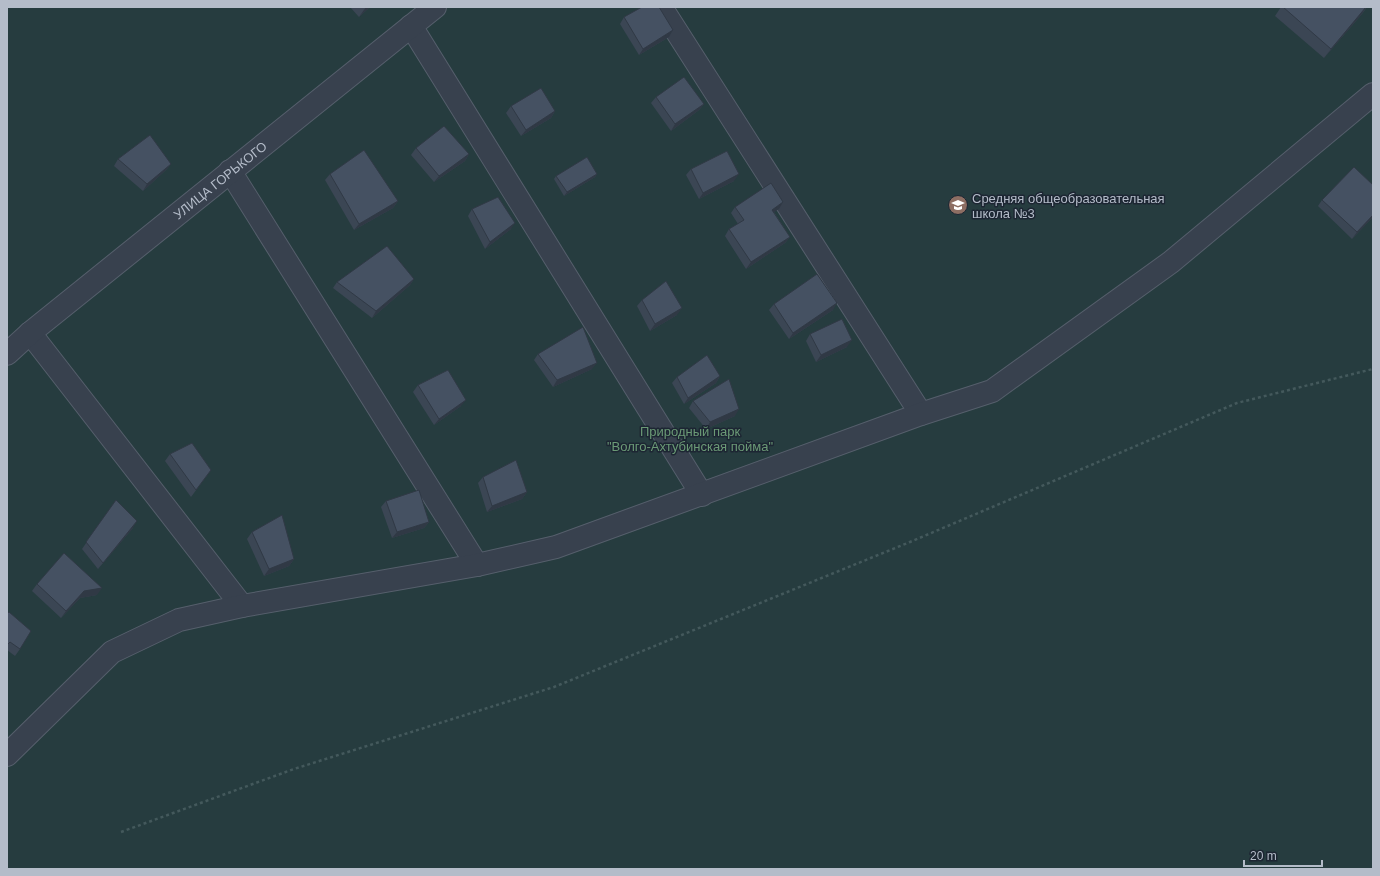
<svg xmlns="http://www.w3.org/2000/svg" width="1380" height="876" font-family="Helvetica,sans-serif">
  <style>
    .green { fill: #263c3f }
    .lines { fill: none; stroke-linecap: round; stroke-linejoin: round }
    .street-casing { stroke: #565f6c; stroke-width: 24 }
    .path { stroke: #44595c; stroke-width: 2.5; stroke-dasharray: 3 3; stroke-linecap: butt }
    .street { stroke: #38414e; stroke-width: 22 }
    .wall { fill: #3b4654 }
    .shaded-wall { fill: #303945 }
    .building { fill: #455162; stroke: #303945 }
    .labels { text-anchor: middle; stroke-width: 3; stroke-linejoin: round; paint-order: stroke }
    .street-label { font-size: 13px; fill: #b4bcc9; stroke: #1d2633 }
    .poi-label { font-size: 13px; fill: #b4bcc9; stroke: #1d2633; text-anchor: start }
    .park-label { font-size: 13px; fill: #6b9a76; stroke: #1d2633 }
  </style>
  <rect width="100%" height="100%" fill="#242f3e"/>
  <rect class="green" x="7" y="7" width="1366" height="862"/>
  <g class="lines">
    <g class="street-casing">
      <g id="street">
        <polyline points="661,7 921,414"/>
        <polyline points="411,26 702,495"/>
        <polyline points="230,171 477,565"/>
        <polyline points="30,333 242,606"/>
        <path id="s1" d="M7 354 30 333 435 7"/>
        <polyline points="7,755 112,652 179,620 242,606 477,565 556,547 921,414 992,391 1171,262 1373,94"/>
      </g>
    </g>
    <polyline class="path" points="121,832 294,769 554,687 910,542 1237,403 1373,369"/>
    <use href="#street" class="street"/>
  </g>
  <g class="wall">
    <polygon points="350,7 370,7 359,17"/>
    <polygon points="1281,7 1367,7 1362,14 1324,58 1275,16"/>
    <polygon points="624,17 673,30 669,37 639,55 620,24"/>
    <polygon points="656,97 704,104 699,110 671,131 651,103"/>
    <polygon points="511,106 555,111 551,118 521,136 506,113"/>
    <polygon points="416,148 469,154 465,161 434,182 411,155"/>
    <polygon points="118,159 171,164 166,170 143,191 114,166"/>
    <polygon points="691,169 734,181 699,199 686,175"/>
    <polygon points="330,174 398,201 393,208 354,230 325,180"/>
    <polygon points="597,174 595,177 564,196 554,179 556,176"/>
    <polygon points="1373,185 1373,217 1352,239 1318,206 1322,200"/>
    <polygon points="735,207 779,209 774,212 790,237 785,243 746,269 725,236 729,229 738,224 731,213"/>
    <polygon points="472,209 511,229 485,249 468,216"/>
    <polygon points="414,279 410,285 372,318 333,288 337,282"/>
    <polygon points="642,300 677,315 650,331 637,306"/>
    <polygon points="774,304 833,310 789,339 769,310"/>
    <polygon points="810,334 847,347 816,362 806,341"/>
    <polygon points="538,354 592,369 553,387 534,360"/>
    <polygon points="720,376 716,383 684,404 672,383 677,377"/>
    <polygon points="418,385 461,406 434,425 413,392"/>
    <polygon points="693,401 735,416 706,429 689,408"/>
    <polygon points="170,454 211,470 191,497 165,461"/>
    <polygon points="483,477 527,492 522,499 487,512 478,483"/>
    <polygon points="116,500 133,528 98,569 82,549"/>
    <polygon points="386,501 429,522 424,528 392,538 381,507"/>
    <polygon points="252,532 294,559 289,566 264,576 247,539"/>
    <polygon points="37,584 97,595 80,598 61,618 32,591"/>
    <polygon points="7,614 20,649 15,656 7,650"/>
  </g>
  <g class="shaded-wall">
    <polygon points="366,7 370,7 359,17"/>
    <polygon points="1366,7 1362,14 1324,58 1331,49"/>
    <polygon points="673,30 669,37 639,55 643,49"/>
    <polygon points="704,104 699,110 671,131 675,124"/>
    <polygon points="555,111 551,118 521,136 526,130"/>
    <polygon points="469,154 465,161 434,182 439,176"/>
    <polygon points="171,164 166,170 143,191 147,184"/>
    <polygon points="597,174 595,177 564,196 567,192"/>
    <polygon points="739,174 734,181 699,199 703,193"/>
    <polygon points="398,201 393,208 354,230 359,224"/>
    <polygon points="783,202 779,209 768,216 772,210"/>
    <polygon points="1373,215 1373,217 1352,239 1357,232"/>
    <polygon points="515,223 511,229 485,249 490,242"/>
    <polygon points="790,237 785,243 746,269 751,262"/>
    <polygon points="414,279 410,285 372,318 376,311"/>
    <polygon points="837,303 833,310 789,339 793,333"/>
    <polygon points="682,308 677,315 650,331 655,324"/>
    <polygon points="852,340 847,347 816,362 821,355"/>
    <polygon points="597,363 592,369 553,387 557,380"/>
    <polygon points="720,376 716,383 684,404 688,398"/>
    <polygon points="466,400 461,406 434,425 439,419"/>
    <polygon points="739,409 735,416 706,429 710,422"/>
    <polygon points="527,492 522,499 487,512 492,506"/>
    <polygon points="137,521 133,528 98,569 103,563"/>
    <polygon points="429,522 424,528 392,538 397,532"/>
    <polygon points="294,559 289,566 264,576 269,569"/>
    <polygon points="102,588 97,595 80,598 61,618 66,611 84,591"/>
  </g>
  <g class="building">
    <polygon points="642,7 659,7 673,30 643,49 624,17"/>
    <polygon points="1283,7 1366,7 1331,49"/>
    <polygon points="684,77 704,104 675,124 656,97"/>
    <polygon points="541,88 555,111 526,130 511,106"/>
    <polygon points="444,126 469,154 439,176 416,148"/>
    <polygon points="150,135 171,164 147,184 118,159"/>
    <polygon points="364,150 398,201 359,224 330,174"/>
    <polygon points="727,151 739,174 703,193 691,169"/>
    <polygon points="587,157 597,174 567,192 556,176"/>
    <polygon points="1354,167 1373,185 1373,215 1357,232 1322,200"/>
    <polygon points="771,183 783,202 772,210 790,237 751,262 729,229 744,220 735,207"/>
    <polygon points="498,197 515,223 490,242 472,209"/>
    <polygon points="387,246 414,279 376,311 337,282"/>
    <polygon points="817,274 837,303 793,333 774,304"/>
    <polygon points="666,281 682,308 655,324 642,300"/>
    <polygon points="842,319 852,340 821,355 810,334"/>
    <polygon points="583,327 597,363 557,380 538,354"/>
    <polygon points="707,355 720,376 688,398 677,377"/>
    <polygon points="448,370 466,400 439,419 418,385"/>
    <polygon points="729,379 739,409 710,422 693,401"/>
    <polygon points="192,443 211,470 196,490 170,454"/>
    <polygon points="516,460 527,492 492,506 483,477"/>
    <polygon points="419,490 429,522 397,532 386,501"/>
    <polygon points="116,500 137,521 103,563 86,542"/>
    <polygon points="282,515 294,559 269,569 252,532"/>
    <polygon points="64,553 102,588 84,591 66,611 37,584"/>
    <polygon points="9,612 31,631 20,649 10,642 7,645 7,614"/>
  </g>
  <defs>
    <g id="school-disc" transform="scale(1)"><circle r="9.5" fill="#8d6e63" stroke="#1d2633"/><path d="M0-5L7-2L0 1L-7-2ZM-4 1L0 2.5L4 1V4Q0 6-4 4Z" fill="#fff"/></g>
  </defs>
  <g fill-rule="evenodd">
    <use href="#school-disc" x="958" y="205"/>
  </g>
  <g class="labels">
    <g class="street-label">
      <text dy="5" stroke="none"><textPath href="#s1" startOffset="275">УЛИЦА ГОРЬКОГО</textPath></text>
    </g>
    <g class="poi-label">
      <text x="972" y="203">Средняя общеобразовательная<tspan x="972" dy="15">школа №3</tspan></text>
    </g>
    <g class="park-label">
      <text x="690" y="436">Природный парк<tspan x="690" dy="15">"Волго-Ахтубинская пойма"</tspan></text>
    </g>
  </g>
  <rect width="1380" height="876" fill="none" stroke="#b4bcc9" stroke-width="16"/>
  <path d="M1244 860v6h78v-6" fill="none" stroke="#b4bcc9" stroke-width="2"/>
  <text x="1250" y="860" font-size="12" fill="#b4bcc9" stroke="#1d2633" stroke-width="3" paint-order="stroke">20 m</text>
</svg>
